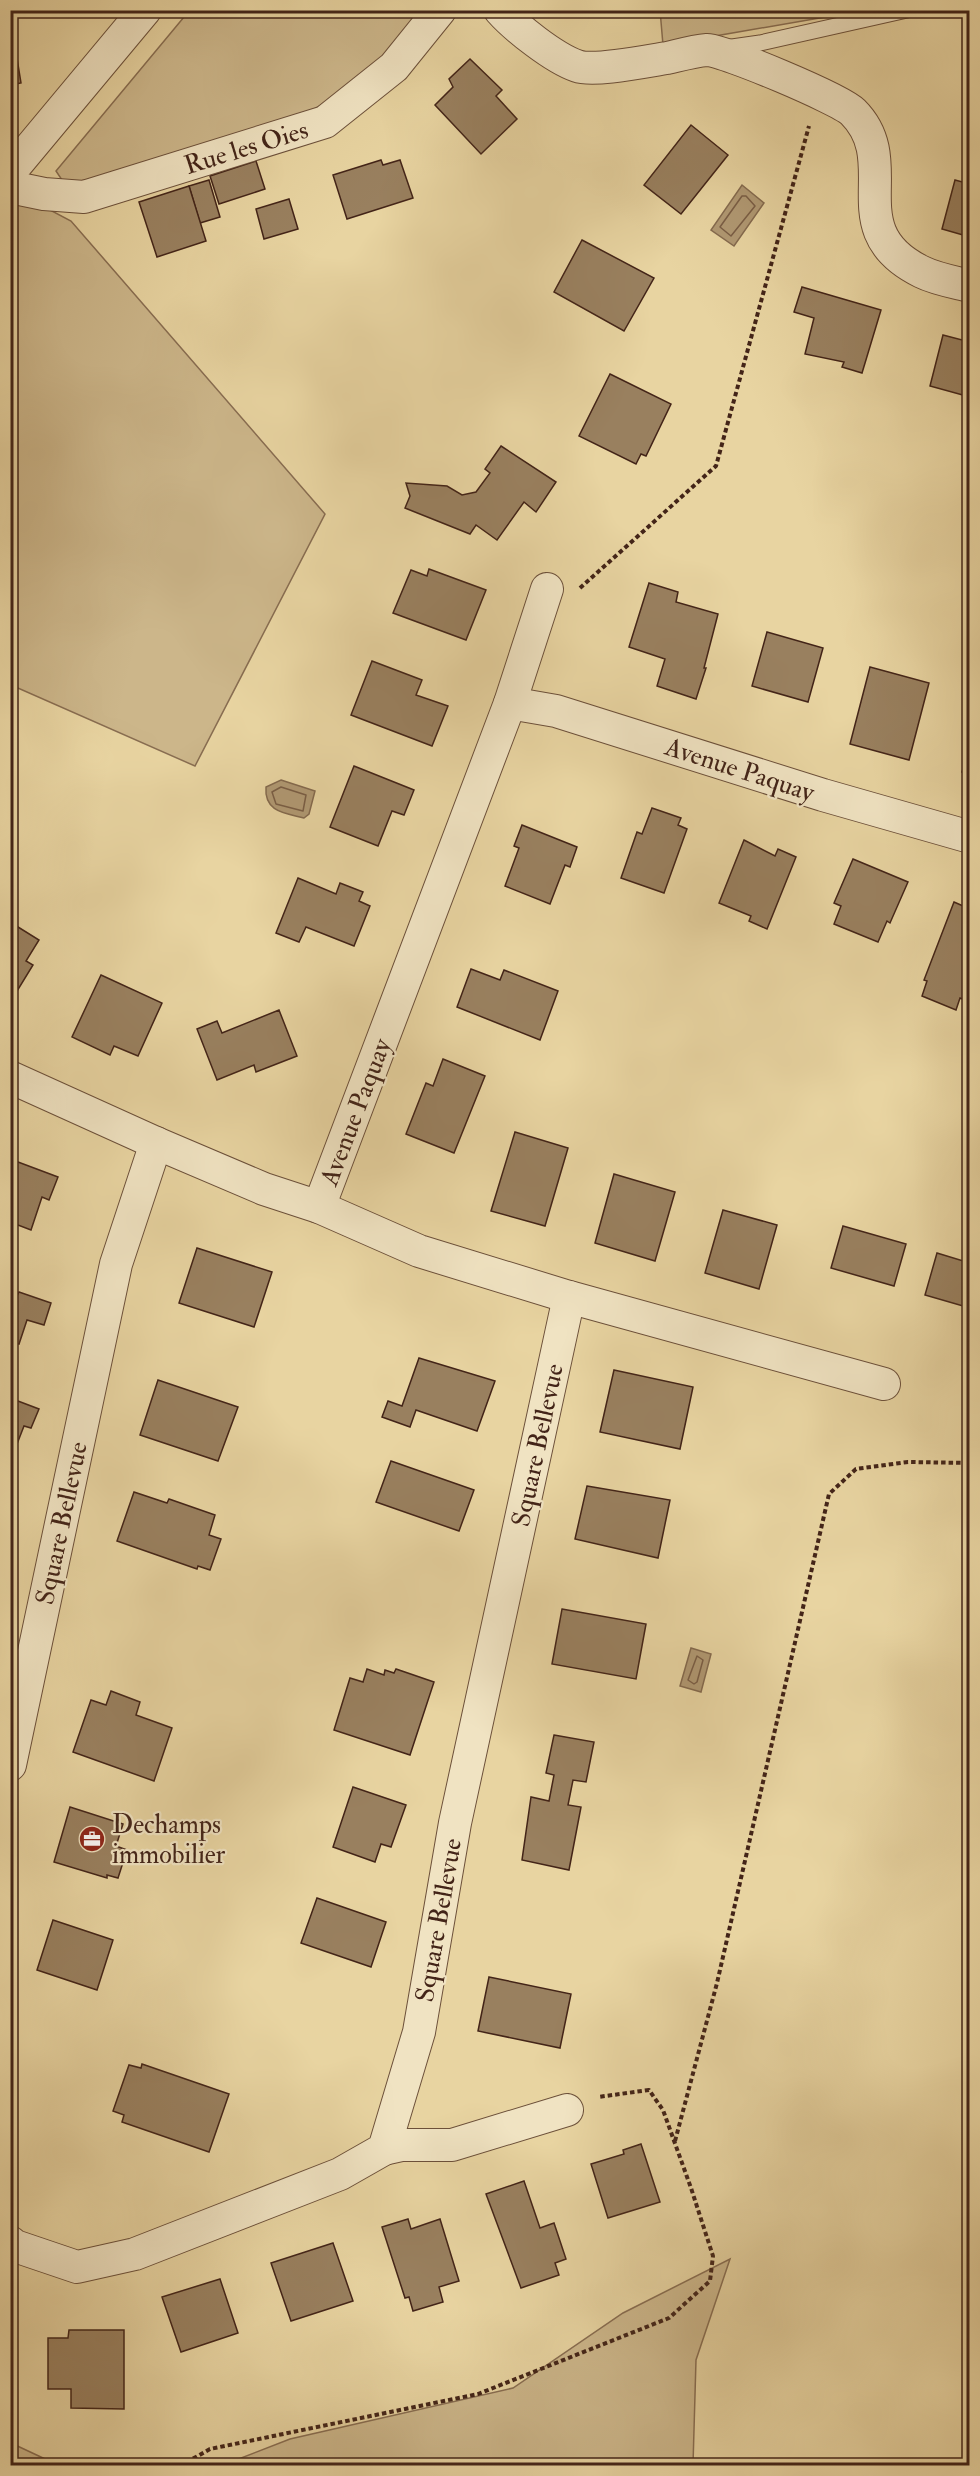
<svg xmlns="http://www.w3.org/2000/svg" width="980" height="2476" font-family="'IM FELL Double Pica',serif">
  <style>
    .green { fill: #ccb68a; stroke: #886d51; stroke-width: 1.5 }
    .water { fill: #b09872; stroke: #846a4e; stroke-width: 1.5 }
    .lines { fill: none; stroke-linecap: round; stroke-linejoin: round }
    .shore { stroke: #7a5e45; stroke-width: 1.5 }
    .building { fill: #99805f; stroke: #432418; stroke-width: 1.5 }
    .lane-casing { stroke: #6c503a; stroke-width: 17 }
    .street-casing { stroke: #6c503a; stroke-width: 34 }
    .path { stroke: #432418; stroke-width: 4; stroke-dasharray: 4.5 3; stroke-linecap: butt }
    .lane { stroke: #f0e3c2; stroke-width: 15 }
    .street { stroke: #f0e3c2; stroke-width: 32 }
    .labels { text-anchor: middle; stroke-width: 4.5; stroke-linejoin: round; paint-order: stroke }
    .street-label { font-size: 26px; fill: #432418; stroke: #f0e3c2 }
    .poi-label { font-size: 26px; fill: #432418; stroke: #f0e3c2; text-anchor: start }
  </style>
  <rect width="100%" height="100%" fill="#e8d4a1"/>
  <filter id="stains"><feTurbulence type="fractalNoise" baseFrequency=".00333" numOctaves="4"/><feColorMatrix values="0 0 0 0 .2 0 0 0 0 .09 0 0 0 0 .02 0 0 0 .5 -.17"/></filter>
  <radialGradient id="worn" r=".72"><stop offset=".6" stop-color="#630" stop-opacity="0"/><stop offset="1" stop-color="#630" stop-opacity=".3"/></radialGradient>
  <g class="green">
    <polygon points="660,10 860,11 663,45"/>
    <polygon points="189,11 420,11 405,39 333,99 299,117 73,186 62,180 56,171"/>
    <polygon points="16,192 71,221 325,514 195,766 11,685 10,199"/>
    <polygon points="730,2259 696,2360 693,2465 223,2465 290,2439 513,2388 623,2313"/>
    <polygon points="11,2443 58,2465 11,2465"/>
  </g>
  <g class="water">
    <polygon points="742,185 764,203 734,246 711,230"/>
    <path d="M281 780 315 791 309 814 304 818C285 813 264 812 266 787Z"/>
    <polygon points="691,1648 711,1654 701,1692 680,1686"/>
  </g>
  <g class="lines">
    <g class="shore">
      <polygon points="742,196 746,196 755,206 731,236 720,227"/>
      <polygon points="281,787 306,795 303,811 276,804 272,792"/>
      <polygon points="697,1656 703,1660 697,1682 694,1684 688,1680"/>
    </g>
  </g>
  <g class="building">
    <polygon points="15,46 21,83 10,85 10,47"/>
    <polygon points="470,59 502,90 496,96 517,119 481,154 435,105 453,87 449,79"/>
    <polygon points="691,125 728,155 681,214 644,185"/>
    <polygon points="381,160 383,165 400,160 413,198 347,219 333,175"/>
    <polygon points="256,161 265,189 219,204 210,176"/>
    <polygon points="209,180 220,217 200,223 189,186"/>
    <polygon points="955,180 970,184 970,237 942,229"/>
    <polygon points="189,186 206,241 157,257 139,202"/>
    <polygon points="289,199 298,229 264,239 256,209"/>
    <polygon points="582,240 654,278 624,331 554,292"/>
    <polygon points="802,287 881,310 862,373 842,367 844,362 805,354 814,318 794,312"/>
    <polygon points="943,335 970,342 970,397 930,386"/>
    <polygon points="610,374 671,404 646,456 641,454 636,464 579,436"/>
    <polygon points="501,446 556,482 536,512 524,502 497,540 476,525 470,534 405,508 410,496 406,483 447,486 462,495 476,492 490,473 485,469"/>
    <polygon points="429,569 486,590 466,640 393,613 411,570 427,576"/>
    <polygon points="649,583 678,592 676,602 718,614 704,668 706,668 696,699 657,686 665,659 629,647"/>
    <polygon points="767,632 823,648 808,702 752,686"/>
    <polygon points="372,661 422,680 416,695 448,706 432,746 351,715"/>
    <polygon points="870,667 929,683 909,760 850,744"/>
    <polygon points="970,747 970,774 962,772"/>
    <polygon points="354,766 414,790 404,815 392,811 378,846 330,827"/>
    <polygon points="652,808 681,818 678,825 687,829 664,893 621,878 637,832 642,834"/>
    <polygon points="522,825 577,847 570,867 565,865 550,904 505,886 519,848 514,846"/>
    <polygon points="744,840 775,856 778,849 796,857 767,929 749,921 751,916 719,903"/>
    <polygon points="853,859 908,882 890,923 887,921 878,942 834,924 841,906 834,903"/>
    <polygon points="298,878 336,894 340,883 363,892 359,901 370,906 354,946 306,927 299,942 276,933"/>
    <polygon points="954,902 970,909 970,1002 960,998 956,1010 922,996 927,981 924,980"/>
    <polygon points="10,922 39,940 26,961 33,965 14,996 10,994"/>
    <polygon points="471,969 500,980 504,970 558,991 540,1040 457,1007"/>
    <polygon points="101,975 162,1003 138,1056 114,1046 110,1055 72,1037"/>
    <polygon points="279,1010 297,1056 256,1072 254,1065 217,1080 197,1029 217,1021 222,1033"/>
    <polygon points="443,1059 485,1076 454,1153 406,1134 426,1083 433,1086"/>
    <polygon points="515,1132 568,1148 545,1226 491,1211"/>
    <polygon points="10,1159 58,1177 49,1200 42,1197 31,1230 10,1222"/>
    <polygon points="614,1174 675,1192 655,1261 595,1243"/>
    <polygon points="723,1210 777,1225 759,1289 705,1273"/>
    <polygon points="843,1226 906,1244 894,1286 831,1268"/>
    <polygon points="197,1248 272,1272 254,1327 179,1303"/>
    <polygon points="937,1253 970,1263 970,1308 925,1295"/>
    <polygon points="19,1292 51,1303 44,1325 27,1320 19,1344 10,1342 10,1294 17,1296"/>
    <polygon points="419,1358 495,1381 477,1431 416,1410 410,1427 382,1417 388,1401 402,1406"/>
    <polygon points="614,1370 693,1387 680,1449 600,1432"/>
    <polygon points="158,1380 238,1407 218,1461 140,1435"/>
    <polygon points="10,1398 39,1409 31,1428 24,1426 10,1462"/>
    <polygon points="391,1461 474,1490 459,1531 376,1502"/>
    <polygon points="587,1486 670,1500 658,1558 575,1539"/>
    <polygon points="134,1492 167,1503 169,1499 215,1515 209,1535 221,1539 210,1570 198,1566 197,1569 117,1541"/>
    <polygon points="562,1609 646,1624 636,1679 552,1664"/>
    <polygon points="367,1669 384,1675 385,1670 394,1673 396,1669 434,1682 410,1755 334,1730 350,1678 363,1682"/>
    <polygon points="111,1691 140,1702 136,1715 172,1728 154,1781 73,1752 91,1700 106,1705"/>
    <polygon points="554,1735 594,1742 586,1782 573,1780 568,1805 581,1807 569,1870 522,1860 531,1797 549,1801 554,1775 546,1773"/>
    <polygon points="353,1787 406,1805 391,1847 381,1844 375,1862 333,1847"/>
    <polygon points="70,1807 123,1824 116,1846 127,1850 118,1878 107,1875 107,1878 54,1862"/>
    <polygon points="317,1898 386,1922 371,1967 301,1943"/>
    <polygon points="53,1920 113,1940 97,1990 37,1970"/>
    <polygon points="489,1977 571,1994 560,2048 478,2031"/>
    <polygon points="142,2064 229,2094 209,2152 122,2122 124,2115 113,2111 129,2065 141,2068"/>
    <polygon points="641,2144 660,2202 608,2218 591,2164 624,2154 623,2150"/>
    <polygon points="524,2181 540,2228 554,2223 566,2259 555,2263 559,2275 521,2288 486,2194"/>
    <polygon points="408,2219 411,2229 440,2219 459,2281 439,2287 443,2302 413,2311 409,2297 405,2298 382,2227"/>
    <polygon points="333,2243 353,2301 291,2321 271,2263"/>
    <polygon points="220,2279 238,2333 181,2352 162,2297"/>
    <polygon points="69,2330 124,2330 124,2409 71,2408 71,2389 48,2389 48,2338 68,2338"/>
  </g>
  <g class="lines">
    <g class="lane-casing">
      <polyline id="lane" points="725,48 760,43 907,10"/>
    </g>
    <g class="street-casing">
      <g id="street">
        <path d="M500 10C516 28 554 58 577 66 594 72 647 61 667 58 680 55 694 51 707 50 723 50 840 99 853 112 905 164 836 230 922 272 936 279 954 282 970 286"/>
        <polyline points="10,172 145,10"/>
        <polyline points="10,187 44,194 84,197 325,122 394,67 440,10"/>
        <polyline points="510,703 556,711 823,795 970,837"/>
        <polyline points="10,1077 156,1143 264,1189 319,1207 419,1251 569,1297 884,1384"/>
        <polyline points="319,1207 510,703 547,589"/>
        <polyline points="10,1765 116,1264 156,1143"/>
        <polyline points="384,2149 402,2145 452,2145 567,2110"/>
        <polyline points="10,2242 15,2246 77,2267 135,2254 340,2174 384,2149 419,2032 455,1823 569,1297"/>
      </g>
    </g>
    <g class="path">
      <polyline points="580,588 716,466 809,126"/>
      <polyline points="675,2141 717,1983 829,1494 856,1469 908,1462 970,1463"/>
      <polyline points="180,2466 210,2449 478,2394 669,2318 710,2281 713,2256 691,2188 663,2110 649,2090 598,2097"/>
    </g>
    <use href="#lane" class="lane"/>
    <use href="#street" class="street"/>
  </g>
  <defs>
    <g id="office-disc" transform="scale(1.35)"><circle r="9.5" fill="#8f2418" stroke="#f0e3c2"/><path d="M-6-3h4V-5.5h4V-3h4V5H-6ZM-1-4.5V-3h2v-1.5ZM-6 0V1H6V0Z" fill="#fff"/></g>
  </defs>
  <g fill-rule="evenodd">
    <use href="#office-disc" x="92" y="1839"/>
  </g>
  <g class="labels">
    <g class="street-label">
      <text transform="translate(246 147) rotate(-17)" y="9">Rue les Oies</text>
      <text transform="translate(740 769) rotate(18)" y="9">Avenue Paquay</text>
      <text transform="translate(355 1112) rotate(-69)" y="9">Avenue Paquay</text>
      <text transform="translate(537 1445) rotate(-78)" y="9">Square Bellevue</text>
      <text transform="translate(61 1523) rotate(-78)" y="9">Square Bellevue</text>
      <text transform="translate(438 1920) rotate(-80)" y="9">Square Bellevue</text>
    </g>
    <g class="poi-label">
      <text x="112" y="1833">Dechamps<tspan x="112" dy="30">immobilier</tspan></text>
    </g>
  </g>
  <rect width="980" height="2476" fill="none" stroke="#e8d4a1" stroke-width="36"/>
  <rect x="12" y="12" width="956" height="2452" fill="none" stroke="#432418" stroke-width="3"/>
  <rect x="18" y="18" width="944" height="2440" fill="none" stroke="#432418" stroke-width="1.5"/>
  <rect width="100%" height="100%" filter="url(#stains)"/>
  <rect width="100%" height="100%" fill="url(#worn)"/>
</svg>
